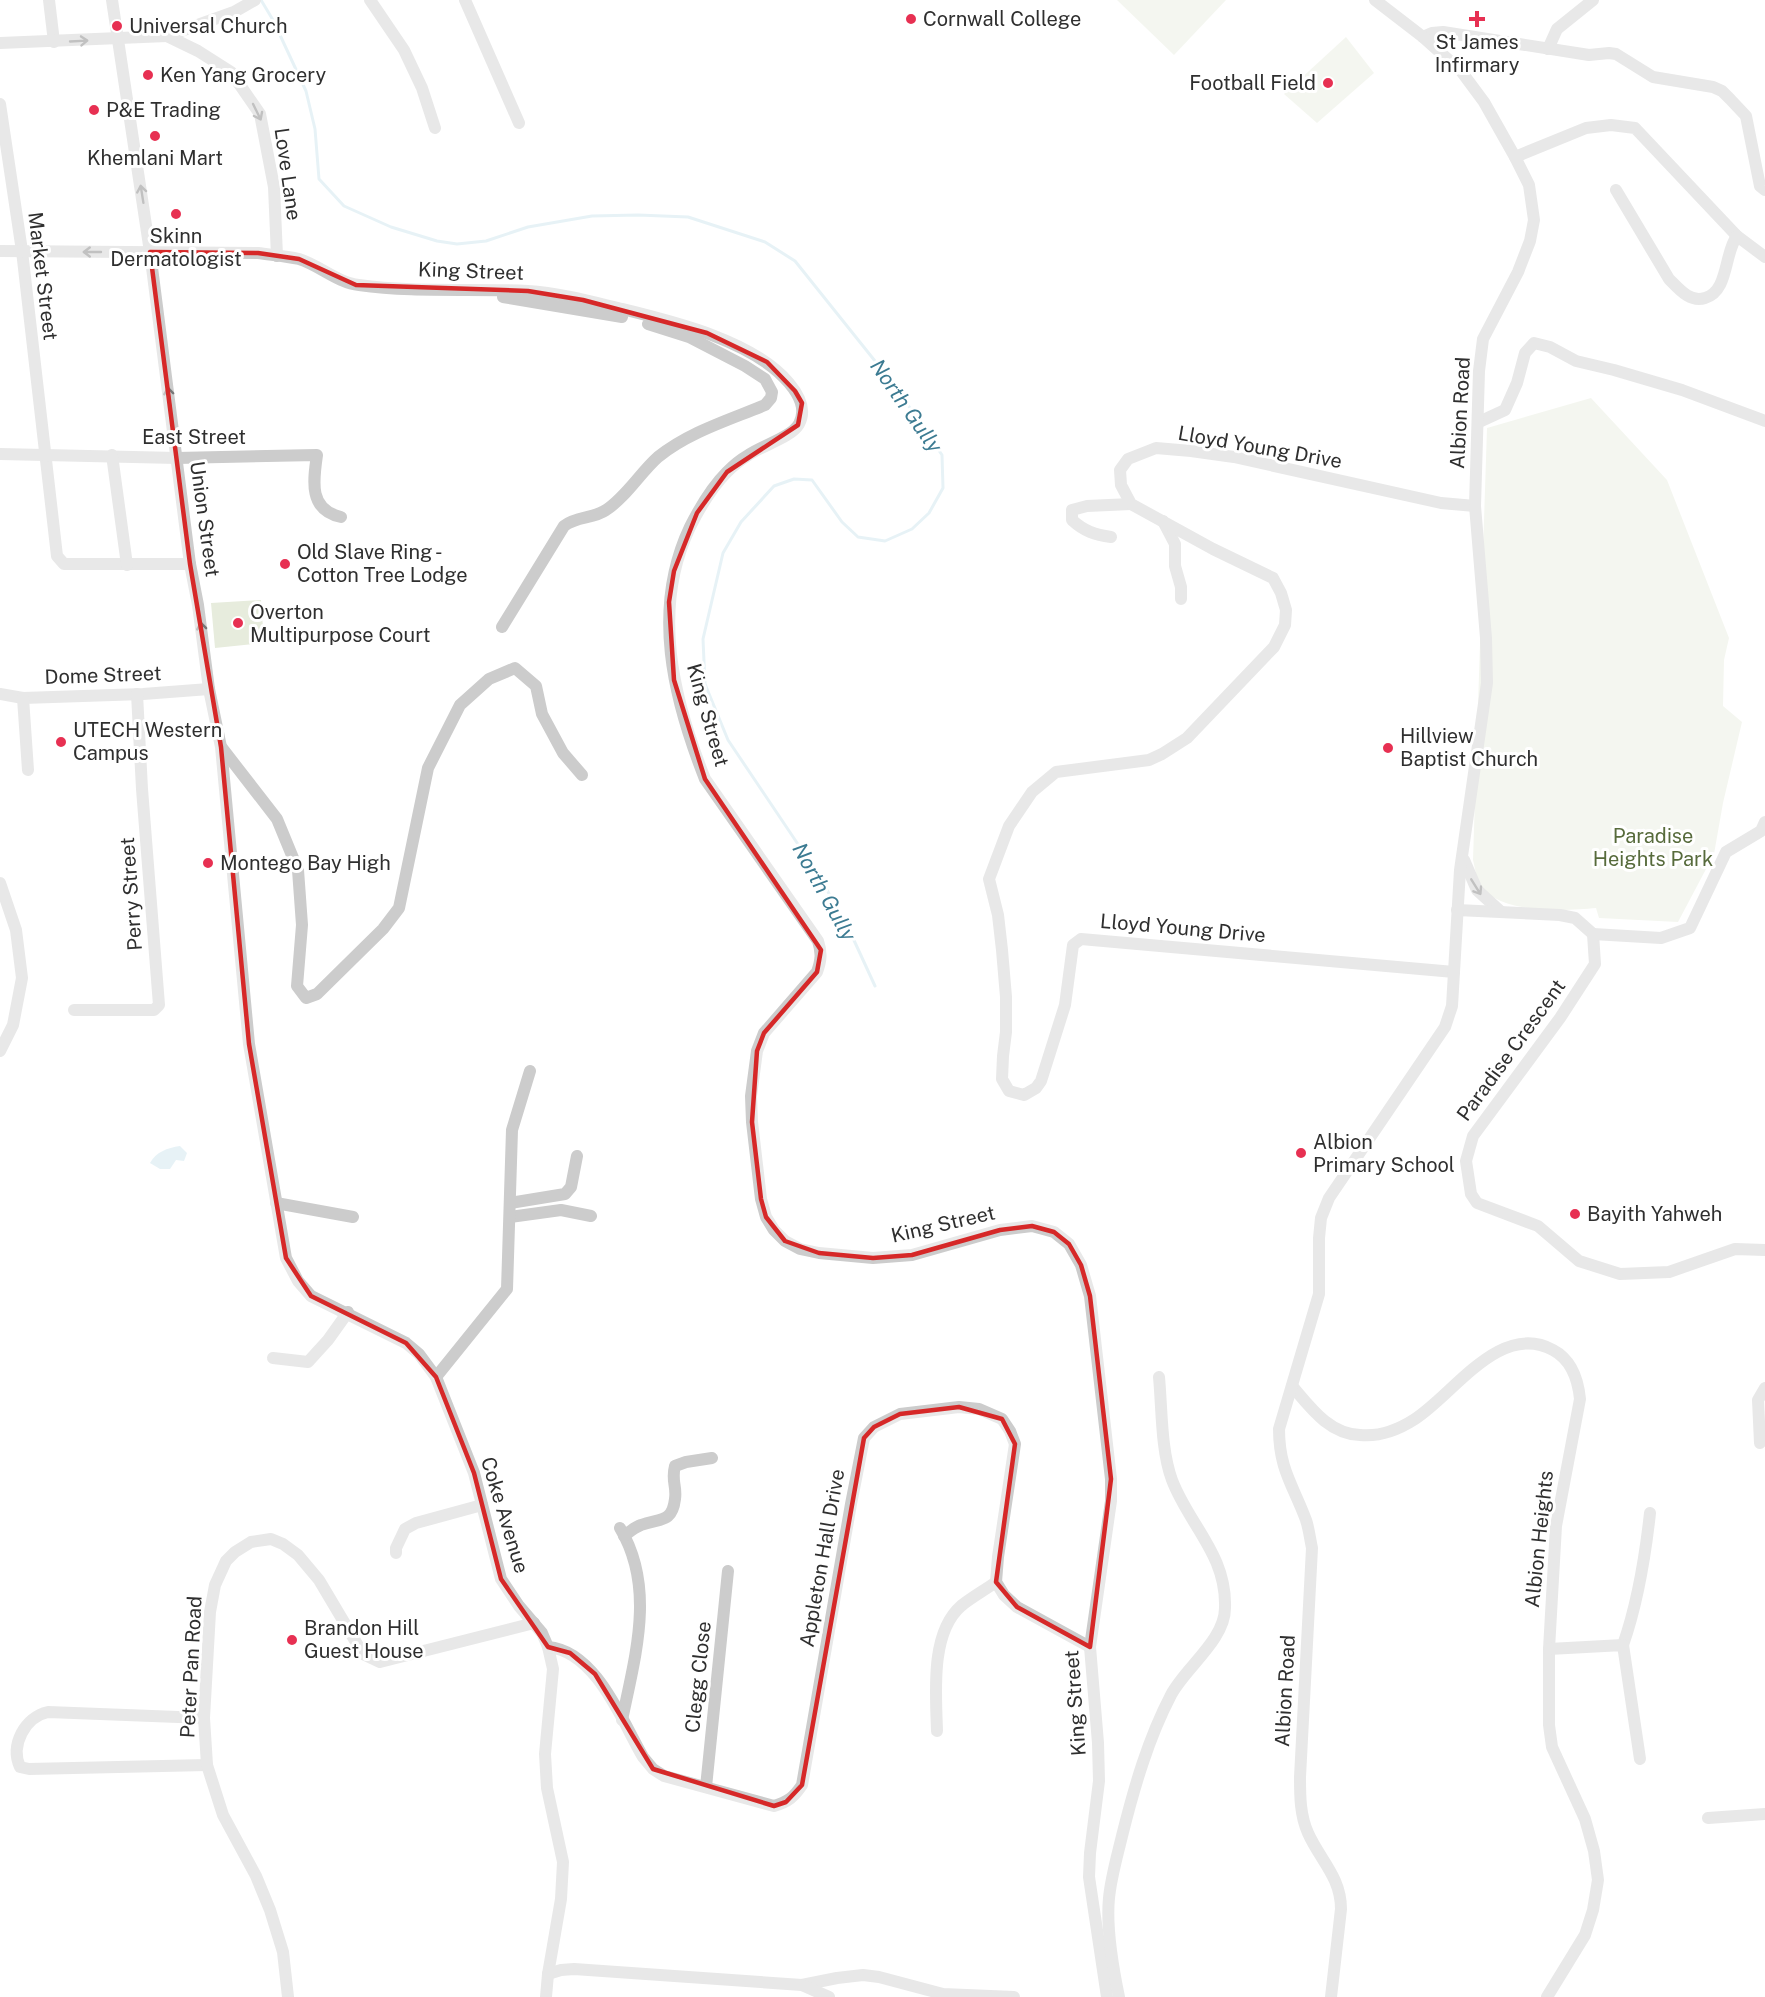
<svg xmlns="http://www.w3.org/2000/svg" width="1765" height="1997" font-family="'Public Sans',sans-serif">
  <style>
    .green { fill: #e7ecdd }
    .water { fill: #c9e3ec }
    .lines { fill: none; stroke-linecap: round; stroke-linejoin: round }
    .stream { stroke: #c9e3ec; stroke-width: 3 }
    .minor { stroke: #ccc; stroke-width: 12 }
    .oneway { stroke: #767676 }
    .marked { fill: none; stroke: #d62828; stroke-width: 4.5; stroke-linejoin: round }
    .poi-dot { fill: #e73052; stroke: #fff; stroke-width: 2 }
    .labels { text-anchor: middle; stroke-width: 6; stroke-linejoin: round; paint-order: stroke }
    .poi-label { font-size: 20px; fill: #2f2f2f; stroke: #fff; text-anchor: start }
    .street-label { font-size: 20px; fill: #2f2f2f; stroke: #fff }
    .park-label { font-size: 20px; fill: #576b3c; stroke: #fff }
    .water-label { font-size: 21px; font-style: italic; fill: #3c7b92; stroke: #fff }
  </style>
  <rect width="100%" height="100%" fill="#fff"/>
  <g class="green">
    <polygon points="1117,0 1226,0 1174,55"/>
    <polygon points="1346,37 1374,73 1317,123 1284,94"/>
    <path d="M1591 398 1667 480 1729 638 1724 660 1723 706 1742 722 1723 803 1714 854 1678 922 1599 918 1596 908C1567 911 1495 915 1480 883 1476 877 1475 868 1473 860L1487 428Z"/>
    <polygon points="261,600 264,643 215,648 211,603"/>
  </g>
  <path class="water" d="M180 1146 187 1153 184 1161 176 1160 170 1169H160L150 1163C156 1152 167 1148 180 1146Z"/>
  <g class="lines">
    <polyline class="stream" points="261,0 273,20 306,91 315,129 319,179 344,206 391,227 437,241 457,244 486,241 528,227 592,216 638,215 688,217 765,242 795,261 895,386 942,455 943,488 929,513 912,529 885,541 858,537 842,522 812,480 794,479 774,486 741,522 723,553 703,639 705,684 728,740 820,877 852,936 875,986"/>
    <g class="minor">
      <polyline points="49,0 54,42"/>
      <polyline points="112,0 150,252 190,564 198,605 209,689 221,747 249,1044 286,1258 298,1281 311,1296 406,1343 419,1354 436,1377 474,1473 501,1579 519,1606 542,1633 548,1647 553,1669 545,1754 547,1788 563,1862 561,1899 548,1974 546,1997"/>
      <polyline points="370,0 404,50 422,88 435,128"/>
      <polyline points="465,0 519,123"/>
      <polyline points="167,36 198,51 231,72 260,114 274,187 277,256"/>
      <polyline points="1423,37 1432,33 1443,32 1589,55 1609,53 1616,54 1653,77 1713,87 1722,91 1730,99 1746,116 1760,186 1765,190"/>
      <polyline points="0,43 167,36 234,12 255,0"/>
      <polyline points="1548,49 1557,29 1593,0"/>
      <polyline points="0,104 22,251 57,556 64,564 190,564"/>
      <polyline points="1515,157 1586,128 1611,125 1635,128 1737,236 1765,257"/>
      <path d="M1616 190 1669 279C1679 289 1690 303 1705 298 1729 291 1724 253 1737 236"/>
      <path d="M0 251 258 253C272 255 286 256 299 259 319 265 338 283 359 285 415 293 472 288 528 291 559 293 589 301 618 308 671 321 753 340 789 383 799 395 807 409 799 424 791 438 760 446 747 456 740 460 733 466 727 472 711 488 700 507 690 527 651 609 673 698 705 779L818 941C822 953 821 961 817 972L764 1033 757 1051 751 1096 752 1122 761 1199 766 1217 774 1230 785 1241 800 1249 819 1253 873 1258 912 1255 1000 1230 1032 1226 1054 1232 1069 1244 1081 1265 1090 1296 1111 1479V1501L1090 1647 1098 1743 1099 1781 1090 1853 1089 1877 1107 1997"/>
      <polyline points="503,297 622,317"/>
      <polyline points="1479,422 1505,410 1517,383 1525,353 1534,343 1550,347 1576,361 1614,370 1682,390 1765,421"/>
      <path d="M0 454 177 458 317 455C313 482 309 510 341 517"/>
      <polyline points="112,455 127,565"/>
      <polyline points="1163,521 1175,544 1175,566 1181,587 1181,599"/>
      <path d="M1111 537C1095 535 1084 531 1072 520V510L1087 506 1131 504"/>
      <path d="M502 627 564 526C577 516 593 519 606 510 626 497 640 473 658 457 689 432 729 420 765 405L771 398 772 392 765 379 745 366 689 337 648 324"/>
      <polyline points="0,694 23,698 143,694 209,689"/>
      <polyline points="23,698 28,770"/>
      <polyline points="222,748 277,819 298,870 302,925 297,986 306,998 317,994 383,929 399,908 428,768 460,705 489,679 515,668 536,686 542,714 563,753 582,775"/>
      <polyline points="1464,860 1477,890 1500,911"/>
      <polyline points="0,883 16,930 22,978 13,1025 0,1051"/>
      <polyline points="1457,910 1560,915 1575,918 1593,934"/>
      <polyline points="1593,934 1595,964 1560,1018 1473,1136 1466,1161 1471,1194 1477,1203 1538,1226 1579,1261 1620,1274 1669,1272 1735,1249 1765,1250"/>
      <polyline points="1593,934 1661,938 1690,928 1726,852 1761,831 1765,822"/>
      <polyline points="1454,972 1081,939 1073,945 1065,1005 1041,1081 1036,1088 1024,1095 1009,1091 1002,1079 1003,1056 1006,1032 1006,997 1002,950 998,915 989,879 1009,826 1032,792 1056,772 1149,760 1162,754 1187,738 1274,647 1285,625 1286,610 1281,593 1273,578 1213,549 1131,504 1121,485 1120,470 1128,459 1156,448 1191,451 1234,457 1441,503 1475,506"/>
      <polyline points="74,1010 154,1010 159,1005 142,789 137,694"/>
      <polyline points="276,1203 353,1217"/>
      <polyline points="510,1203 565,1194 571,1187 577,1156"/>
      <polyline points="510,1217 561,1210 591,1216"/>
      <polyline points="273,1358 308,1362 328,1340 348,1312"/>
      <polyline points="436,1377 507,1289 512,1130 530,1071"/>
      <path d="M1292 1386C1310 1407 1329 1434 1360 1435 1380 1437 1398 1430 1415 1419 1454 1394 1500 1321 1553 1350 1572 1360 1578 1379 1580 1399L1556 1526 1549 1649V1725L1552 1747 1585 1819 1594 1851 1598 1880 1593 1910 1585 1935 1547 1997"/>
      <polyline points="1760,1443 1758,1400 1765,1388"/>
      <path d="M620 1528C656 1588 635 1656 622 1720"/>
      <path d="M624 1536C629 1532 635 1527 641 1525 659 1518 672 1524 675 1499 677 1486 671 1481 675 1466L686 1462 712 1458"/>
      <polyline points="396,1553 396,1548 405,1529 416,1523 482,1505"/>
      <path d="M1623 1645C1638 1602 1645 1559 1650 1513"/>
      <path d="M548 1647C596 1651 622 1721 643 1757L653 1769 664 1776 774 1806C788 1802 794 1797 802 1785L851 1504 864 1438 874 1427 900 1414 959 1407 979 1409 1002 1419 1010 1431 1015 1444 998 1557 996 1582 1004 1595 1017 1607 1090 1647"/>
      <polyline points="1549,1649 1623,1645 1640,1759"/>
      <path d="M204 1718 48 1712C25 1717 10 1745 20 1767L29 1769 207 1765"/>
      <path d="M937 1731C936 1694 930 1633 961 1606 972 1597 985 1590 996 1582"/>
      <polyline points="706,1787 728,1571"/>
      <polyline points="1708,1818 1765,1814"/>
      <polyline points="548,1974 561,1970 574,1969 802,1985 837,1978 863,1975 879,1977 943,1994 1014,1997"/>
      <polyline points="802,1985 829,1997"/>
      <polyline points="288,1997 283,1952 270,1910 256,1876 223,1815 207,1765 204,1718 210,1612 215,1585 226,1561 235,1552 251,1542 271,1539 283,1544 298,1555 319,1580 363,1654 380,1662 534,1623"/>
      <path d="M1119 1997C1113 1968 1106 1928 1109 1898 1111 1877 1117 1857 1122 1836 1134 1788 1148 1739 1171 1695 1185 1668 1225 1640 1225 1608 1227 1555 1189 1525 1172 1480 1161 1451 1162 1409 1159 1377"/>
      <path d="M1331 1997 1341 1909C1341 1877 1320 1860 1308 1833 1300 1815 1300 1796 1300 1777L1312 1548C1310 1539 1309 1529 1306 1520 1293 1485 1279 1469 1279 1429L1319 1294V1238L1321 1218 1329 1198 1445 1027 1452 1006 1460 870 1487 683 1486 638 1475 506 1479 371 1483 339 1518 272 1530 241 1534 220 1529 185 1515 157 1484 102 1461 71 1423 37 1375 0"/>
    </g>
  </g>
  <defs><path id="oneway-shaft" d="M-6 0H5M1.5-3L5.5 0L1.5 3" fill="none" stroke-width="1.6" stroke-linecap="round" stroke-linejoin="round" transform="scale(1.5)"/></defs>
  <g class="oneway">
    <use href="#oneway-shaft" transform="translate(79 41) rotate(-3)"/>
    <use href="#oneway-shaft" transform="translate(257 112) rotate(64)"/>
    <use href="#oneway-shaft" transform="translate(142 194) rotate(-99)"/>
    <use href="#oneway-shaft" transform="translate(92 252) rotate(-180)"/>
    <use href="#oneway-shaft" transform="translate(169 396) rotate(-97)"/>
    <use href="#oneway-shaft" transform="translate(202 631) rotate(-98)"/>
    <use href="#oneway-shaft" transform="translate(1476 887) rotate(58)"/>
  </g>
  <path d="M0 0H1765V1997H0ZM150 252 258 253 299 259 356 285 528 291 583 300 707 333 767 362 795 391 802 403 798 425 727 472 697 513 674 571 669 602 674 680 705 779 821 950 817 972 764 1033 757 1051 752 1122 761 1199 766 1217 785 1241 819 1253 873 1258 912 1255 1000 1230 1032 1226 1054 1232 1069 1244 1081 1265 1090 1296 1111 1479 1090 1647 1017 1607 996 1582 1015 1444 1002 1419 959 1407 900 1414 874 1427 864 1438 802 1785 786 1802 774 1806 653 1769 595 1674 570 1653 548 1647 501 1579 474 1473 436 1377 406 1343 311 1296 286 1258 249 1044 221 747 190 564Z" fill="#fff" fill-opacity=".55" fill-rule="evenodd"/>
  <path class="marked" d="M150 252 258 253 299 259 356 285 528 291 583 300 707 333 767 362 795 391 802 403 798 425 727 472 697 513 674 571 669 602 674 680 705 779 821 950 817 972 764 1033 757 1051 752 1122 761 1199 766 1217 785 1241 819 1253 873 1258 912 1255 1000 1230 1032 1226 1054 1232 1069 1244 1081 1265 1090 1296 1111 1479 1090 1647 1017 1607 996 1582 1015 1444 1002 1419 959 1407 900 1414 874 1427 864 1438 802 1785 786 1802 774 1806 653 1769 595 1674 570 1653 548 1647 501 1579 474 1473 436 1377 406 1343 311 1296 286 1258 249 1044 221 747 190 564Z"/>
  <g class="poi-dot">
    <circle cx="911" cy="19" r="6"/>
    <path d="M1474 10h6v6h6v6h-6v6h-6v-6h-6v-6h6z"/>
    <circle cx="117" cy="26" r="6"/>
    <circle cx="148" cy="75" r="6"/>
    <circle cx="1328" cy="83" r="6"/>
    <circle cx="94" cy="110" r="6"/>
    <circle cx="155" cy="136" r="6"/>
    <circle cx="176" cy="214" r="6"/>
    <circle cx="285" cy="564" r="6"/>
    <circle cx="238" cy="623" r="6"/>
    <circle cx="61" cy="742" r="6"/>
    <circle cx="1388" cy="748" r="6"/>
    <circle cx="208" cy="863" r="6"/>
    <circle cx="1301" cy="1153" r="6"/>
    <circle cx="1575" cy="1214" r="6"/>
    <circle cx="292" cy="1640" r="6"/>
  </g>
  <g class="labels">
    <g class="poi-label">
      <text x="923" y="26">Cornwall College</text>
      <text x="129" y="33">Universal Church</text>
      <text x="1477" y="49" text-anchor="middle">St James<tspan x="1477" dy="23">Infirmary</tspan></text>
      <text x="160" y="82">Ken Yang Grocery</text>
      <text x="1316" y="90" text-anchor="end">Football Field</text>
      <text x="106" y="117">P&amp;E Trading</text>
      <text x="155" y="165" text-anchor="middle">Khemlani Mart</text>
      <text x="176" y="243" text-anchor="middle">Skinn<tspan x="176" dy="23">Dermatologist</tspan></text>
      <text x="297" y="559">Old Slave Ring -<tspan x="297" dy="23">Cotton Tree Lodge</tspan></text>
      <text x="250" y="619">Overton<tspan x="250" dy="23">Multipurpose Court</tspan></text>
      <text x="73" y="737">UTECH Western<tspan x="73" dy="23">Campus</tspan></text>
      <text x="1400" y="743">Hillview<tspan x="1400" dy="23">Baptist Church</tspan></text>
      <text x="220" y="870">Montego Bay High</text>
      <text x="1313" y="1149">Albion<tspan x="1313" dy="23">Primary School</tspan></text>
      <text x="1587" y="1221">Bayith Yahweh</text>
      <text x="304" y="1635">Brandon Hill<tspan x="304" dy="23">Guest House</tspan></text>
    </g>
    <g class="street-label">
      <text transform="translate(288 174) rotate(82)" y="7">Love Lane</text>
      <text transform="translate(471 271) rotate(2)" y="7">King Street</text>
      <text transform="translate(43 276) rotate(83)" y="7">Market Street</text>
      <text transform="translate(1460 413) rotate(-87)" y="7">Albion Road</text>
      <text x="194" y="444">East Street</text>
      <text transform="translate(1260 447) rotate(10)" y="7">Lloyd Young Drive</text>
      <text transform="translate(205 519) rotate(82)" y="7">Union Street</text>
      <text transform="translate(103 675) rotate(-2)" y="7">Dome Street</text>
      <text transform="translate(708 715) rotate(74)" y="7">King Street</text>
      <text transform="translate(131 894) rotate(-94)" y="7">Perry Street</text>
      <text transform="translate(1183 928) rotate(5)" y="7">Lloyd Young Drive</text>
      <text transform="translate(1511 1050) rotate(-54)" y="7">Paradise Crescent</text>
      <text transform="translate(943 1224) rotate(-13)" y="7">King Street</text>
      <text transform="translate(505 1515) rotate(73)" y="7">Coke Avenue</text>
      <text transform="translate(1539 1539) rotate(-84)" y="7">Albion Heights</text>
      <text transform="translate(822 1558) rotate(-80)" y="7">Appleton Hall Drive</text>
      <text transform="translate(191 1667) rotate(-87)" y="7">Peter Pan Road</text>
      <text transform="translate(698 1677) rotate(-84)" y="7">Clegg Close</text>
      <text transform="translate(1285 1691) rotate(-87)" y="7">Albion Road</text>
      <text transform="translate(1075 1703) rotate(-94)" y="7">King Street</text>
    </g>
    <g class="park-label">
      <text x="1653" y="843">Paradise<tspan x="1653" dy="23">Heights Park</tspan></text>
    </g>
    <g class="water-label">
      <text transform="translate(906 406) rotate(55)" y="7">North Gully</text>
      <text transform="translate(824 892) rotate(61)" y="7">North Gully</text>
    </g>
  </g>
</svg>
